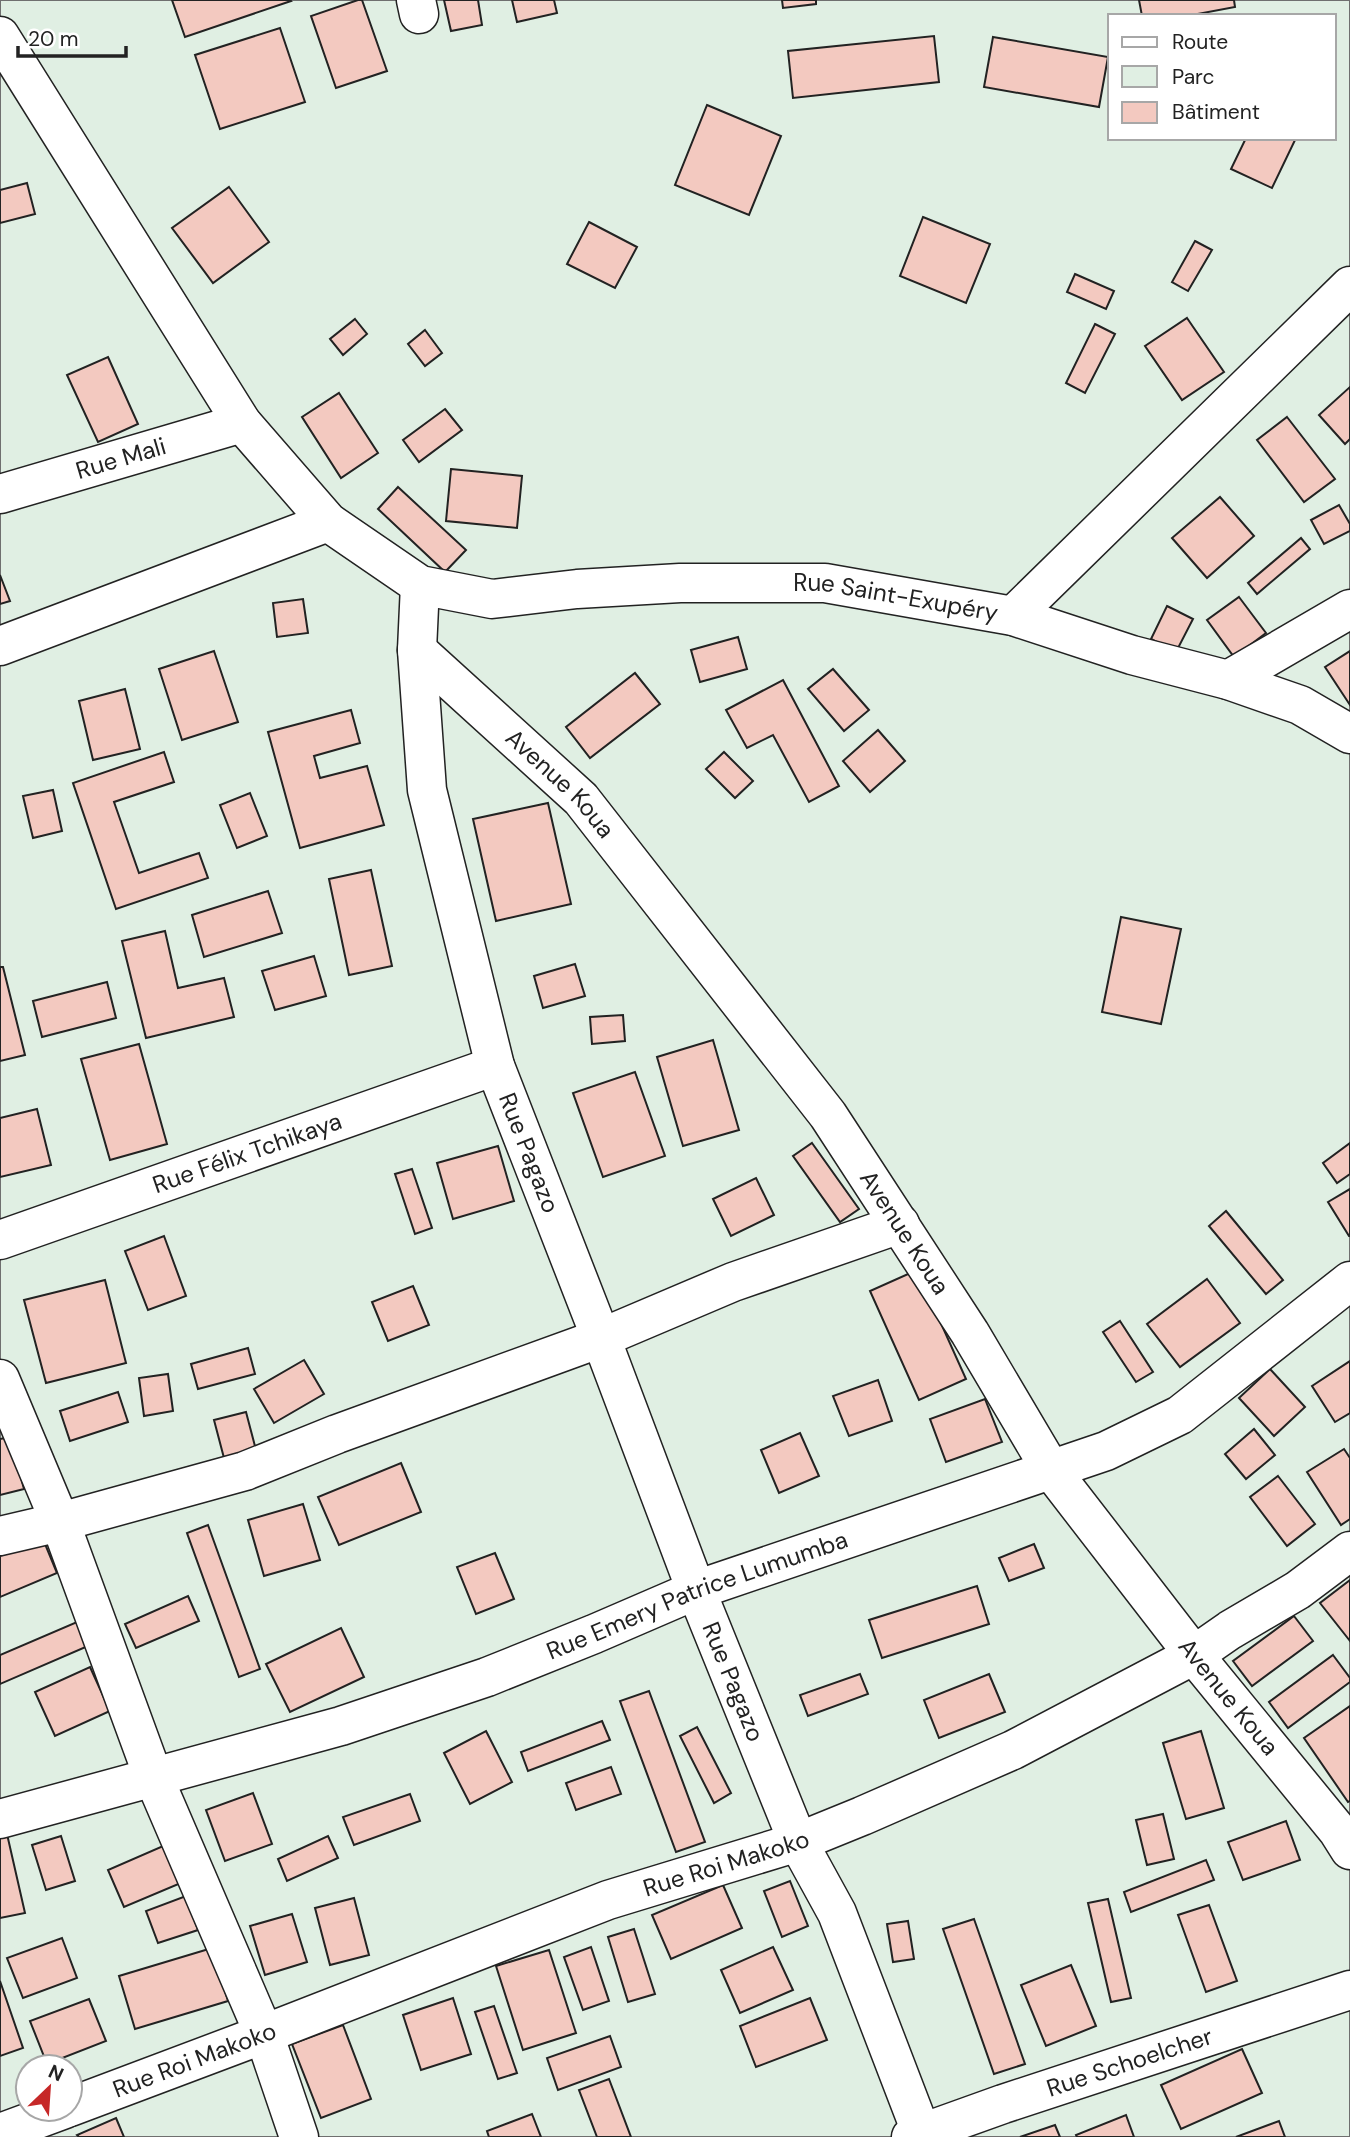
<svg xmlns="http://www.w3.org/2000/svg" width="1350" height="2137" font-family="'DM Sans',sans-serif">
  <style>
    .green { fill: #e0efe3; stroke: #6f6f6f; stroke-width: 2; fill-rule: evenodd }
    .building { fill: #f3c9c0; stroke: #222; stroke-width: 2 }
    .lines { fill: none; stroke-linecap: round; stroke-linejoin: round }
    .minor-casing { stroke: #222; stroke-width: 41 }
    .minor { stroke: #fff; stroke-width: 38 }
    .labels { text-anchor: middle; stroke-width: 5; stroke-linejoin: round; paint-order: stroke }
    .street-label { font-size: 24px; fill: #222; stroke: #fff }
  </style>
  <rect width="100%" height="100%" fill="#fff"/>
  <path class="green" d="M0 0H1350V2137H0ZM1110 16H1334V138H1110ZM28 2067H70V2109H28Z"/>
  <g class="building">
    <polygon points="172,0 290,0 291,1 185,37"/>
    <polygon points="358,0 362,0 387,71 336,88 311,16"/>
    <polygon points="444,0 478,0 482,25 451,31"/>
    <polygon points="512,0 554,0 557,13 517,22"/>
    <polygon points="782,0 816,0 816,4 783,8"/>
    <polygon points="1139,0 1234,0 1235,7 1187,16 1142,16"/>
    <polygon points="280,28 305,102 220,129 195,55"/>
    <polygon points="934,36 939,82 793,98 788,51"/>
    <polygon points="993,37 1108,57 1099,107 984,87"/>
    <polygon points="707,105 781,136 749,215 675,185"/>
    <polygon points="1246,138 1296,138 1272,188 1231,169"/>
    <polygon points="27,183 35,214 0,223 0,190"/>
    <polygon points="229,187 269,242 213,283 172,228"/>
    <polygon points="923,217 990,244 966,303 900,276"/>
    <polygon points="589,222 637,247 615,288 567,264"/>
    <polygon points="1195,241 1212,250 1188,291 1172,282"/>
    <polygon points="1075,274 1114,291 1106,309 1067,292"/>
    <polygon points="1187,318 1224,372 1182,400 1145,346"/>
    <polygon points="355,319 367,334 343,355 330,339"/>
    <polygon points="1095,324 1115,334 1085,393 1066,383"/>
    <polygon points="425,330 442,353 425,366 408,344"/>
    <polygon points="108,357 138,424 98,442 67,375"/>
    <polygon points="1350,387 1350,439 1345,444 1319,415"/>
    <polygon points="339,393 378,453 341,478 302,417"/>
    <polygon points="445,409 462,430 419,462 403,440"/>
    <polygon points="1287,417 1335,479 1304,502 1257,440"/>
    <polygon points="451,469 522,476 517,528 446,521"/>
    <polygon points="398,487 466,550 445,572 378,509"/>
    <polygon points="1220,497 1254,536 1207,578 1172,538"/>
    <polygon points="1339,505 1350,524 1350,531 1324,544 1311,520"/>
    <polygon points="1301,538 1310,549 1257,594 1248,583"/>
    <polygon points="0,575 10,601 0,604"/>
    <polygon points="1239,597 1266,633 1234,657 1207,620"/>
    <polygon points="303,599 308,633 277,637 273,603"/>
    <polygon points="1167,606 1193,619 1176,652 1151,639"/>
    <polygon points="738,637 747,669 700,682 691,650"/>
    <polygon points="214,651 238,722 182,740 159,669"/>
    <polygon points="1350,651 1350,705 1325,667"/>
    <polygon points="833,669 869,710 844,731 808,689"/>
    <polygon points="635,673 660,704 590,758 566,727"/>
    <polygon points="783,680 839,786 809,802 773,735 747,748 726,710"/>
    <polygon points="125,689 140,749 93,760 79,701"/>
    <polygon points="351,710 360,743 314,756 320,778 367,766 384,825 300,848 268,732"/>
    <polygon points="878,730 905,761 870,792 843,761"/>
    <polygon points="164,752 174,782 114,802 139,873 199,853 208,878 116,909 73,783"/>
    <polygon points="724,752 753,781 735,798 706,769"/>
    <polygon points="53,790 62,831 33,838 23,796"/>
    <polygon points="250,793 267,836 237,848 220,805"/>
    <polygon points="548,803 571,904 496,921 473,819"/>
    <polygon points="371,870 392,966 349,975 329,879"/>
    <polygon points="268,891 282,933 204,957 192,915"/>
    <polygon points="1121,917 1181,929 1161,1024 1102,1012"/>
    <polygon points="165,931 178,988 224,978 234,1017 146,1038 122,941"/>
    <polygon points="314,956 326,996 275,1010 262,971"/>
    <polygon points="575,964 585,996 543,1008 534,976"/>
    <polygon points="0,967 3,967 25,1055 0,1061"/>
    <polygon points="107,982 116,1018 42,1037 33,1001"/>
    <polygon points="623,1015 625,1041 592,1044 590,1017"/>
    <polygon points="713,1040 739,1130 683,1146 657,1057"/>
    <polygon points="139,1044 167,1144 110,1160 81,1059"/>
    <polygon points="635,1072 665,1156 603,1177 573,1093"/>
    <polygon points="37,1109 51,1165 0,1177 0,1118"/>
    <polygon points="812,1143 859,1209 840,1222 793,1156"/>
    <polygon points="1350,1143 1350,1174 1337,1183 1323,1163"/>
    <polygon points="498,1146 514,1201 453,1219 437,1163"/>
    <polygon points="412,1169 432,1228 415,1234 395,1174"/>
    <polygon points="756,1178 774,1215 731,1236 713,1199"/>
    <polygon points="1350,1189 1350,1236 1349,1236 1328,1202"/>
    <polygon points="1226,1211 1283,1280 1266,1294 1209,1226"/>
    <polygon points="164,1236 186,1296 148,1310 125,1251"/>
    <polygon points="917,1270 966,1379 919,1400 870,1291"/>
    <polygon points="1207,1279 1240,1323 1180,1367 1147,1324"/>
    <polygon points="105,1280 126,1363 46,1383 24,1300"/>
    <polygon points="413,1286 429,1325 388,1341 372,1302"/>
    <polygon points="1120,1321 1153,1372 1136,1382 1103,1332"/>
    <polygon points="248,1348 255,1374 198,1389 191,1364"/>
    <polygon points="304,1360 324,1394 274,1423 254,1389"/>
    <polygon points="1350,1361 1350,1413 1335,1422 1312,1386"/>
    <polygon points="1270,1369 1305,1407 1274,1436 1239,1398"/>
    <polygon points="168,1374 173,1411 144,1416 139,1378"/>
    <polygon points="878,1380 892,1421 849,1436 833,1396"/>
    <polygon points="118,1392 128,1422 70,1441 60,1411"/>
    <polygon points="985,1399 1002,1442 946,1462 930,1419"/>
    <polygon points="246,1412 256,1450 224,1458 214,1420"/>
    <polygon points="1254,1429 1275,1455 1246,1479 1225,1454"/>
    <polygon points="800,1433 819,1476 779,1493 761,1450"/>
    <polygon points="10,1437 24,1489 0,1495 0,1439"/>
    <polygon points="1344,1449 1350,1458 1350,1519 1341,1525 1307,1472"/>
    <polygon points="401,1463 421,1512 339,1545 318,1497"/>
    <polygon points="1278,1476 1315,1524 1287,1546 1250,1497"/>
    <polygon points="303,1504 320,1560 264,1576 248,1520"/>
    <polygon points="208,1525 260,1669 239,1677 187,1533"/>
    <polygon points="43,1539 57,1573 0,1597 0,1556"/>
    <polygon points="1034,1544 1044,1568 1009,1581 999,1558"/>
    <polygon points="495,1553 514,1599 476,1614 457,1567"/>
    <polygon points="1350,1580 1350,1641 1320,1603"/>
    <polygon points="977,1586 989,1624 882,1658 869,1620"/>
    <polygon points="188,1596 199,1621 136,1648 125,1624"/>
    <polygon points="1294,1616 1313,1641 1252,1686 1233,1661"/>
    <polygon points="77,1622 88,1646 0,1684 0,1655"/>
    <polygon points="341,1628 364,1677 290,1712 266,1664"/>
    <polygon points="1333,1655 1350,1678 1350,1682 1288,1728 1269,1702"/>
    <polygon points="90,1667 110,1711 55,1736 35,1692"/>
    <polygon points="860,1674 868,1694 808,1716 800,1695"/>
    <polygon points="989,1674 1005,1712 939,1738 924,1700"/>
    <polygon points="649,1691 705,1842 676,1852 620,1701"/>
    <polygon points="1350,1706 1350,1801 1348,1802 1304,1738"/>
    <polygon points="602,1721 610,1740 528,1771 521,1752"/>
    <polygon points="697,1727 731,1793 714,1803 680,1736"/>
    <polygon points="486,1731 512,1782 470,1804 444,1753"/>
    <polygon points="1201,1731 1224,1808 1186,1819 1163,1743"/>
    <polygon points="611,1767 621,1794 576,1810 566,1783"/>
    <polygon points="253,1793 272,1844 225,1861 206,1810"/>
    <polygon points="410,1794 420,1821 354,1845 343,1817"/>
    <polygon points="1163,1814 1174,1859 1147,1865 1136,1820"/>
    <polygon points="1286,1821 1300,1860 1243,1880 1228,1842"/>
    <polygon points="7,1834 25,1913 0,1918 0,1836"/>
    <polygon points="61,1836 75,1881 46,1890 32,1845"/>
    <polygon points="328,1836 338,1858 287,1881 278,1859"/>
    <polygon points="170,1843 188,1880 124,1907 108,1870"/>
    <polygon points="1206,1860 1214,1880 1131,1912 1124,1892"/>
    <polygon points="790,1881 808,1926 782,1937 764,1891"/>
    <polygon points="723,1885 742,1928 671,1959 652,1915"/>
    <polygon points="186,1896 198,1930 158,1943 146,1911"/>
    <polygon points="354,1898 369,1955 330,1965 315,1908"/>
    <polygon points="1108,1899 1131,1998 1111,2002 1088,1903"/>
    <polygon points="1209,1905 1237,1981 1206,1992 1178,1915"/>
    <polygon points="292,1914 307,1962 265,1975 250,1926"/>
    <polygon points="974,1919 1025,2064 994,2074 943,1929"/>
    <polygon points="908,1921 914,1959 893,1962 887,1924"/>
    <polygon points="634,1929 655,1994 628,2002 608,1937"/>
    <polygon points="62,1938 77,1978 23,1998 7,1958"/>
    <polygon points="591,1947 609,2001 583,2010 564,1957"/>
    <polygon points="773,1947 793,1990 740,2013 721,1970"/>
    <polygon points="212,1948 228,2001 135,2029 119,1976"/>
    <polygon points="549,1950 576,2033 523,2050 496,1966"/>
    <polygon points="1071,1965 1096,2026 1046,2046 1021,1985"/>
    <polygon points="0,1981 23,2048 0,2056"/>
    <polygon points="453,1998 471,2054 421,2070 403,2015"/>
    <polygon points="810,1998 827,2040 756,2067 740,2026"/>
    <polygon points="89,1999 106,2041 47,2064 30,2021"/>
    <polygon points="494,2006 517,2073 498,2079 475,2012"/>
    <polygon points="343,2025 371,2099 321,2118 292,2044"/>
    <polygon points="610,2036 621,2067 558,2090 547,2058"/>
    <polygon points="1242,2049 1262,2093 1181,2129 1161,2085"/>
    <polygon points="609,2079 631,2137 597,2137 579,2090"/>
    <polygon points="532,2114 541,2137 489,2137 487,2131"/>
    <polygon points="1126,2115 1134,2137 1077,2137 1076,2135"/>
    <polygon points="116,2118 124,2137 79,2137 77,2135"/>
    <polygon points="1279,2121 1285,2137 1236,2137"/>
    <polygon points="1055,2125 1060,2137 1020,2137"/>
  </g>
  <g class="lines">
    <g class="minor-casing">
      <g id="minor">
        <polyline points="416,0 419,14"/>
        <path id="s1" d="M0 36 242 423 328 522 420 585 492 599 577 589 680 583H825L1013 616 1132 655 1228 680 1300 705 1350 734"/>
        <path id="s2" d="M0 494 242 423"/>
        <path id="s3" d="M420 585 417 650 427 790 495 1066 601 1338 696 1590 798 1842 837 1913 923 2137"/>
        <polyline points="1013,616 1350,286"/>
        <polyline points="0,646 328,522"/>
        <path id="s4" d="M417 650 581 799 828 1115 970 1333 1051 1470 1194 1655 1338 1831 1350 1850"/>
        <polyline points="1228,680 1350,609"/>
        <path id="s5" d="M0 1240 495 1066"/>
        <polyline points="0,1379 60,1522 153,1776 264,2034 299,2137"/>
        <polyline points="0,1536 60,1522 245,1471 337,1434 601,1338 733,1282 900,1224"/>
        <path id="s6" d="M0 1819 341 1726 487 1677 594 1634 696 1590 1106 1451 1180 1415 1350 1281"/>
        <path id="s7" d="M70 2107 264 2034 608 1900 798 1842 862 1816 1013 1750 1194 1655 1230 1630 1298 1590 1350 1551"/>
        <polyline points="0,2133 65,2109"/>
        <path id="s8" d="M911 2137 1003 2104 1350 1990"/>
      </g>
    </g>
    <use href="#minor" class="minor"/>
  </g>
  <g class="labels">
    <g class="street-label">
      <text dy="8" stroke="none"><textPath href="#s2" startOffset="126">Rue Mali</textPath></text>
      <text dy="8" stroke="none"><textPath href="#s1" startOffset="1178">Rue Saint-Exupéry</textPath></text>
      <text dy="8" stroke="none"><textPath href="#s4" startOffset="196">Avenue Koua</textPath></text>
      <text dy="8" stroke="none"><textPath href="#s5" startOffset="262">Rue Félix Tchikaya</textPath></text>
      <text dy="8" stroke="none"><textPath href="#s3" startOffset="583">Rue Pagazo</textPath></text>
      <text dy="8" stroke="none"><textPath href="#s4" startOffset="763">Avenue Koua</textPath></text>
      <text dy="8" stroke="none"><textPath href="#s6" startOffset="733">Rue Emery Patrice Lumumba</textPath></text>
      <text dy="8" stroke="none"><textPath href="#s3" startOffset="1150">Rue Pagazo</textPath></text>
      <text dy="8" stroke="none"><textPath href="#s4" startOffset="1330">Avenue Koua</textPath></text>
      <text dy="8" stroke="none"><textPath href="#s7" startOffset="700">Rue Roi Makoko</textPath></text>
      <text dy="8" stroke="none"><textPath href="#s7" startOffset="133">Rue Roi Makoko</textPath></text>
      <text dy="8" stroke="none"><textPath href="#s8" startOffset="231">Rue Schoelcher</textPath></text>
    </g>
  </g>
  <rect x="1108" y="14" width="228" height="126" fill="#ffffff" stroke="#a7a7a7" stroke-width="2"/>
  <rect x="1122" y="37" width="35" height="10" fill="#ffffff" stroke="#a7a7a7" stroke-width="2"/>
  <text x="1172" y="49" font-size="21" fill="#222222">Route</text>
  <rect x="1122" y="66" width="35" height="21" fill="#e0efe3" stroke="#a7a7a7" stroke-width="2"/>
  <text x="1172" y="84" font-size="21" fill="#222222">Parc</text>
  <rect x="1122" y="102" width="35" height="21" fill="#f3c9c0" stroke="#a7a7a7" stroke-width="2"/>
  <text x="1172" y="119" font-size="21" fill="#222222">Bâtiment</text>
  <g transform="translate(49 2088) rotate(25)"><circle r="33" fill="#ffffff" stroke="#a7a7a7" stroke-width="2"/>
  <path d="M0-5L12 26L0 18L-12 26Z" fill="#c62828"/>
  <text y="-10" font-size="19" font-weight="bold" text-anchor="middle" fill="#222222">N</text>
  </g>
  <path d="M18 46v10h108v-10" fill="none" stroke="#222222" stroke-width="3.5"/>
  <text x="28" y="46" font-size="21" fill="#222222" stroke="#ffffff" stroke-width="5" paint-order="stroke">20 m</text>
</svg>
